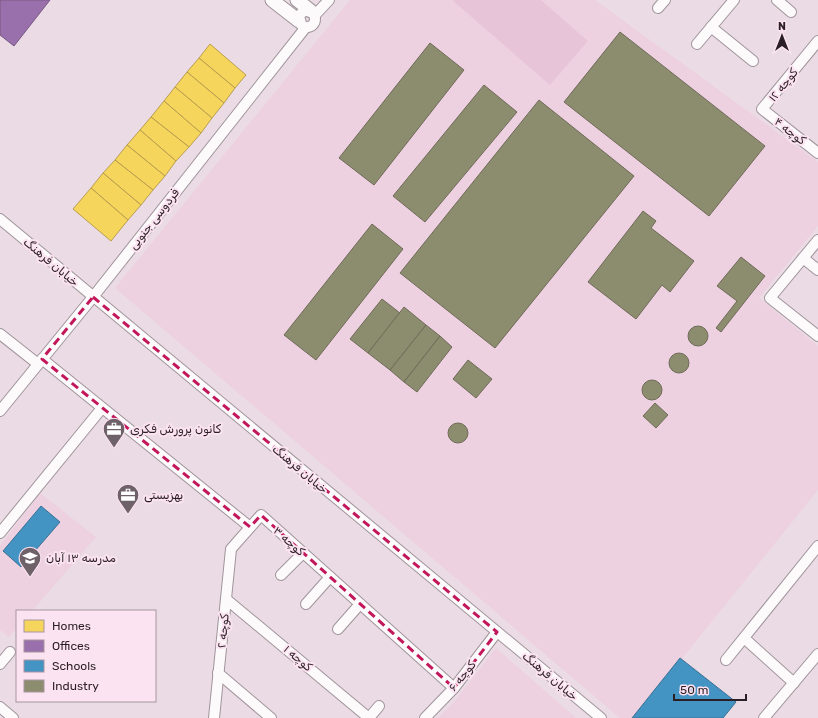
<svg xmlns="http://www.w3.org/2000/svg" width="818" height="718" font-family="Rubik,'Noto Sans Arabic',sans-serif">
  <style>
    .built { fill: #edd1e1 }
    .green { fill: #e8c4d9 }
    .homes { fill: #f6d55c; stroke: #b99e4c }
    .offices { fill: #9970ab; stroke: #785883 }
    .schools { fill: #4393c3; stroke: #3c7094 }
    .industry { fill: #8c8c6e; stroke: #6f6b58 }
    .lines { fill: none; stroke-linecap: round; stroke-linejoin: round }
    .minor-casing { stroke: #a0949b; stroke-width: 12 }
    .major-casing { stroke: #a0949b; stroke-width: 15 }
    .minor { stroke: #fcfafb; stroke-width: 10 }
    .major { stroke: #fcfafb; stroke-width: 13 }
    .marked { fill: none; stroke: #c2185b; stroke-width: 3; stroke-dasharray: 8 5; stroke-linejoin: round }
    .labels { text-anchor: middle; stroke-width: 4; stroke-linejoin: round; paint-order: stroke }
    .street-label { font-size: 12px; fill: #2a1f25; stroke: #fce3f1 }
    .poi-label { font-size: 12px; fill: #2a1f25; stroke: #fce3f1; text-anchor: start }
  </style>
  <rect width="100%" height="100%" fill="#ebdbe4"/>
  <g class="built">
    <polygon points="350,0 595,0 818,162 818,226 759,298 818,346 818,490 634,718 620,718 115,288"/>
    <polygon points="40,493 96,537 32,611 17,611 17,628 9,637 0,630 0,546"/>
    <polygon points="496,648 576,718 438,718 454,702"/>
  </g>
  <polygon class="green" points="454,0 541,0 588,41 550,85 453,1"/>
  <g class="homes">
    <polygon points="210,44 246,75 235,88 199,58"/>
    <polygon points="199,58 235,88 224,103 187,72"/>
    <polygon points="187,72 224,103 212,118 175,87"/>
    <polygon points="175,87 212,118 201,133 164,101"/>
    <polygon points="164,101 201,133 189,147 151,117"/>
    <polygon points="151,117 189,147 176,161 140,130"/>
    <polygon points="140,130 176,161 165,176 127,145"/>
    <polygon points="127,145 165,176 153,190 115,160"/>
    <polygon points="115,160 153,190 141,205 103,173"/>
    <polygon points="103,173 141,205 128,220 91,188"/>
    <polygon points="91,188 128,220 111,241 73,209"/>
  </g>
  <polygon class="offices" points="0,0 50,0 14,46 0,35"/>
  <g class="schools">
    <polygon points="41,506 60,522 21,567 3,551"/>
    <polygon points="680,658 736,702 723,718 632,718"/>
  </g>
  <g class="industry">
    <polygon points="620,32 765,146 709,216 564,102"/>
    <polygon points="430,43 464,70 374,185 339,158"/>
    <polygon points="484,85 517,112 425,222 393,196"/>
    <polygon points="539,100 634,176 495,348 400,273"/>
    <polygon points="643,211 656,221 651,228 694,261 670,292 662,285 636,319 588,282"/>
    <polygon points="372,224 403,249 316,360 284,335"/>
    <polygon points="741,257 765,276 721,332 716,328 737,301 717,286"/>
    <polygon points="382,299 400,313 368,353 350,339"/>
    <polygon points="404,307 426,325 390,370 368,353"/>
    <polygon points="426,325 440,336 404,382 390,370"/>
    <circle cx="698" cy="336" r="10"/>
    <polygon points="440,336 452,347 417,392 404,382"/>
    <circle cx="679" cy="363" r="10"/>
    <polygon points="468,360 492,379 476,398 453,379"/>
    <circle cx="652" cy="390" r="10"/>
    <polygon points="655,403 668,415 656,428 643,416"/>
    <circle cx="458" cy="433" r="10"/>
  </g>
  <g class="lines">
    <g class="minor-casing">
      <g id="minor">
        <polyline points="777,0 791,12"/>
        <polyline points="658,8 665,0"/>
        <circle cx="307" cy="19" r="8"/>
        <polyline points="315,15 329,0"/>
        <polyline points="711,27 753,61"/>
        <polyline points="818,41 762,109 818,153"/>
        <polyline points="697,44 734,0"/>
        <polyline points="0,219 601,718"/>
        <polyline points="818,240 770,298 818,336"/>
        <polyline points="803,258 818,270"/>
        <polyline points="0,334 38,364"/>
        <polyline points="42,359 250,527"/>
        <polyline points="0,411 93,297 306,27"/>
        <polyline points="0,533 102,408"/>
        <polyline points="281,575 303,553"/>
        <polyline points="226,599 369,718"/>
        <polyline points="306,604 330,577"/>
        <polyline points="338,629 360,604"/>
        <polyline points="744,638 794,683"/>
        <polyline points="726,660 818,546"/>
        <polyline points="0,664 10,652"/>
        <polyline points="218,673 271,718"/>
        <polyline points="0,707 13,718"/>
        <polyline points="214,718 231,549 261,515 454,688"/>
        <polyline points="369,718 379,706"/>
        <polyline points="425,718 454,688 497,632"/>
        <polyline points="764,718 818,654"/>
      </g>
    </g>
    <g class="major-casing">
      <g id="major">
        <polyline points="272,0 299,21"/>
        <polyline points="297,0 311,11"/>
      </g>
    </g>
    <use href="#minor" class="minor"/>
    <use href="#major" class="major"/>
  </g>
  <path class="marked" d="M93 297 497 632 454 688 261 515 250 527 42 359Z"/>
  <defs>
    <g id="office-pin" transform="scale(1.15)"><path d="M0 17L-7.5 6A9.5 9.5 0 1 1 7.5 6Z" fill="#6e6168" stroke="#fce3f1"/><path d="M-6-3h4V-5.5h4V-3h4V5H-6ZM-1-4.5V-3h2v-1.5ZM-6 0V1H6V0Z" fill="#fff"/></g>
    <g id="school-pin" transform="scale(1.15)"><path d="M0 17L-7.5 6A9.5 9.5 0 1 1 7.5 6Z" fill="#6e6168" stroke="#fce3f1"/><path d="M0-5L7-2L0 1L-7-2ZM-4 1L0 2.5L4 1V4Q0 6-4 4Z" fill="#fff"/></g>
  </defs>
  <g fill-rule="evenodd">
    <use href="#office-pin" x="114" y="429"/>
    <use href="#office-pin" x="128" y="495"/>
    <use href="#school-pin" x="30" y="558"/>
  </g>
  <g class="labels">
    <g class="street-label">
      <text transform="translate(783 85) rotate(-51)" y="4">کوچه ۱۲</text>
      <text transform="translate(790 131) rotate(38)" y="4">کوچه ۴</text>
      <text transform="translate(154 219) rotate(-52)" y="4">فردوسی جنوبی</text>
      <text transform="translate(51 262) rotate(40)" y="4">خیابان فرهنگ</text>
      <text transform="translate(300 469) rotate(40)" y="4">خیابان فرهنگ</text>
      <text transform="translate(289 541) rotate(42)" y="4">کوچه ۳</text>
      <text transform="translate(223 631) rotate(-84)" y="4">کوچه ۲</text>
      <text transform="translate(298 658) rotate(40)" y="4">کوچه ۱</text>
      <text transform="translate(462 676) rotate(-51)" y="4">کوچه ۶</text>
      <text transform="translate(550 676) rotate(40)" y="4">خیابان فرهنگ</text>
    </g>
    <g class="poi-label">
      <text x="130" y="433">کانون پرورش فکری</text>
      <text x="144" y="499">بهزیستی</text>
      <text x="46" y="562">مدرسه ۱۳ آبان</text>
    </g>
  </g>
  <rect x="16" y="610" width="140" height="92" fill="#fce3f1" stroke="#a8959f"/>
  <rect x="24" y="620" width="20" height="12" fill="#f6d55c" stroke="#a8959f"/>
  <text x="52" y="630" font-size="12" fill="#2a1f25">Homes</text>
  <rect x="24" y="640" width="20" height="12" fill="#9970ab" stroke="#a8959f"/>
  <text x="52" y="650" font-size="12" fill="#2a1f25">Offices</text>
  <rect x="24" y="660" width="20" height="12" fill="#4393c3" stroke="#a8959f"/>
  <text x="52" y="670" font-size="12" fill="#2a1f25">Schools</text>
  <rect x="24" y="680" width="20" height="12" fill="#8c8c6e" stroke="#a8959f"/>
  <text x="52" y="690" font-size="12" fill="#2a1f25">Industry</text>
  <g transform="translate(782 36)" stroke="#fce3f1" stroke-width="3" paint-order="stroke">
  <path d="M0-3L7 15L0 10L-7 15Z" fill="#2a1f25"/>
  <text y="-6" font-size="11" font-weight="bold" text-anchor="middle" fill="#2a1f25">N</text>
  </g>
  <path d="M674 694v6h72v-6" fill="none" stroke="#2a1f25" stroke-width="2"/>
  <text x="680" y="694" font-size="12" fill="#2a1f25" stroke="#fce3f1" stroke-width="3" paint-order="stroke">50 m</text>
</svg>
